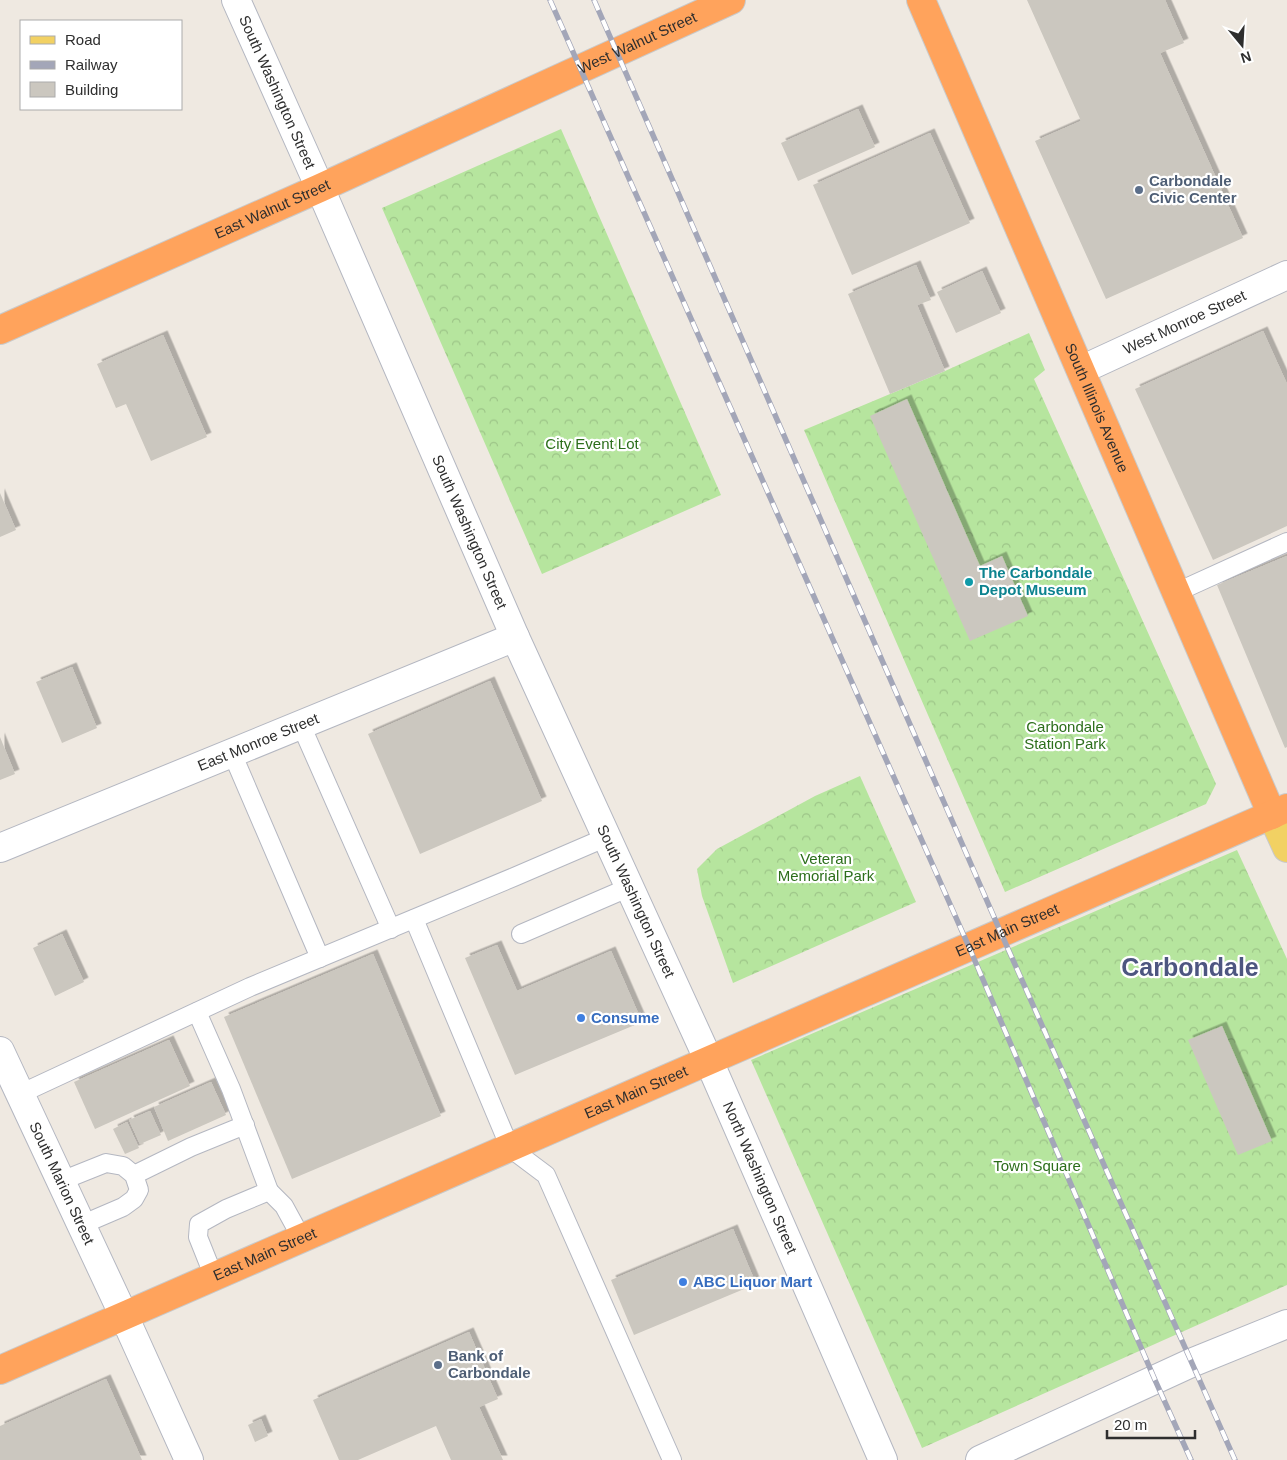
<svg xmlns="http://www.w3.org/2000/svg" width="1287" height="1460" font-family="Helvetica,sans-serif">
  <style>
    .forest { fill: url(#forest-crowns) }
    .building { fill: #cbc7bf; filter: url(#shadow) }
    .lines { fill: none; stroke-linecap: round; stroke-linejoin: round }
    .lane-casing { stroke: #b4b7c1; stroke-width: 20 }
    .street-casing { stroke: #b4b7c1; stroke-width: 30 }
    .secondary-casing { stroke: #b4b7c1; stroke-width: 30 }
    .primary-casing { stroke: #c9c9c9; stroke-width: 30 }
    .highway-casing { stroke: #c9c9c9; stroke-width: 30 }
    .lane { stroke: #fff; stroke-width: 18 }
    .street { stroke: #fff; stroke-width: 28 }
    .secondary { stroke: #fff; stroke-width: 28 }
    .primary { stroke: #f2d163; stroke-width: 28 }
    .highway { stroke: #ffa35c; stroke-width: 28 }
    .rail-casing { stroke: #a3a6b8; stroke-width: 5.5 }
    .rail { stroke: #fff; stroke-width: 4; stroke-dasharray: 11; stroke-linecap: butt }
    .service-dot { fill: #5c6f8a; stroke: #fff; stroke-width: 2 }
    .culture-dot { fill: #0f9aa8; stroke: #fff; stroke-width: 2 }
    .shop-dot { fill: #3f7fe0; stroke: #fff; stroke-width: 2 }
    .labels { text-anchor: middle; stroke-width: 4.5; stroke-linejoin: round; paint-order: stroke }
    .street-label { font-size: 15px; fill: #2e2e2e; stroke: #fff }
    .service-label { font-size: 15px; font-weight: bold; fill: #4e5e75; stroke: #fff; text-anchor: start }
    .park-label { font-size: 15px; fill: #2c6e1b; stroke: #fff }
    .culture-label { font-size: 15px; font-weight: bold; fill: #0d838f; stroke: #fff; text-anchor: start }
    .shop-label { font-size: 15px; font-weight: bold; fill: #366cbe; stroke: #fff; text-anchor: start }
    .town-label { font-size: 25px; font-weight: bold; fill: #4d5680; stroke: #fff }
  </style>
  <defs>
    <pattern id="forest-crowns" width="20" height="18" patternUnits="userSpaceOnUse" patternTransform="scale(1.25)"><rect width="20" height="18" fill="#b6e59e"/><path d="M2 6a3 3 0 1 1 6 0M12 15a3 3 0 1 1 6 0" fill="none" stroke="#9dc588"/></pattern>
    <filter id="shadow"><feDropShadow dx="4.5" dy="-4.5" stdDeviation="0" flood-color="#0004"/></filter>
  </defs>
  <rect width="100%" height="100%" fill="#efe9e1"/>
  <g class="forest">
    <polygon points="561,129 721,495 542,574 382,208"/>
    <polygon points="1029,333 1045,370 1034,379 1216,784 1206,804 1005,892 804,430 945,371"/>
    <polygon points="860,776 916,902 733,983 702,896 697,869 717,849 815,796"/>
    <polygon points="1237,850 1287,959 1287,1285 922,1448 751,1060"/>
  </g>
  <g class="building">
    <polygon points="1027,0 1165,0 1184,43 1160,53 1243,238 1106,299 1035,141 1081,121"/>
    <polygon points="858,109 875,147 798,181 781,143"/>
    <polygon points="930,133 970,223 852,275 813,185"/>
    <polygon points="916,265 931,300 917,305 945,371 890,394 848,294"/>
    <polygon points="982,271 1001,313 956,333 937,292"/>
    <polygon points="1263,331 1287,384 1287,526 1213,560 1135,389"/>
    <polygon points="163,335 207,437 151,461 126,404 116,408 97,364"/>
    <polygon points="907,399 980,566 1002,556 1028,616 970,641 870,416"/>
    <polygon points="0,493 16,530 0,537"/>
    <polygon points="1287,556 1287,747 1285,748 1217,585"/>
    <polygon points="72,667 97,728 62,743 36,682"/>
    <polygon points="490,681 542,801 420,854 368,734"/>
    <polygon points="0,737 15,774 0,780"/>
    <polygon points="62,934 84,982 55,996 33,948"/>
    <polygon points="497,945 517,991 611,951 642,1022 515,1075 465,958"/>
    <polygon points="373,954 441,1116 292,1179 224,1017"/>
    <polygon points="1222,1026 1272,1141 1238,1155 1188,1040"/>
    <polygon points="169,1040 190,1086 95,1129 74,1082"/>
    <polygon points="211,1082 226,1115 168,1141 154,1107"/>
    <polygon points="150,1111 161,1135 140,1144 129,1120"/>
    <polygon points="127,1122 139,1148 125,1154 113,1129"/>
    <polygon points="733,1229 756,1284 634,1335 611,1280"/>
    <polygon points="469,1332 498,1399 479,1407 503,1460 451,1460 436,1426 358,1460 339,1460 313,1400"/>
    <polygon points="106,1379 142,1460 0,1460 0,1426"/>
    <polygon points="261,1419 268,1436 255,1442 248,1425"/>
  </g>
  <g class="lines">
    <g class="lane-casing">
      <g id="lane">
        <polyline points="1177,592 1287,542"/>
        <polyline points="301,725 391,929"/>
        <polyline points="232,753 320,958"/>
        <polyline points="414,919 510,1148 546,1175 672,1460"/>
        <polyline points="521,934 630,887"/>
        <polyline points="197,1012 231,1089 269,1191"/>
        <polyline points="20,1094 250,987 514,877 607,837"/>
        <polyline points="134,1175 191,1147 245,1125"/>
        <polyline points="61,1181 106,1163 123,1166 134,1175 139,1190 134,1199 123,1207 81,1225"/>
        <polyline points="214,1277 198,1237 199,1224 226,1209 269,1191 284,1206 302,1239"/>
      </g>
    </g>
    <g class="street-casing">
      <g id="street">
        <path id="s1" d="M1081 370 1287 275"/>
        <path id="s2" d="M0 848 515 637"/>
        <path id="s3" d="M0 1051 124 1316 189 1460"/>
        <polyline points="980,1460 1191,1363 1287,1324"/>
      </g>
    </g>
    <g class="secondary-casing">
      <g id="secondary">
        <path id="s4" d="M236 0 320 188 515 637 709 1061 883 1460"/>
      </g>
    </g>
    <g class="primary-casing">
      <polyline id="primary" points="1272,815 1287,848"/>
    </g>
    <g class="highway-casing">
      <g id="highway">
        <path id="s5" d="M921 0 1272 815"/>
        <path id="s6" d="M0 330 320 188 731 0"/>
        <path id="s7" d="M0 1370 1287 808"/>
      </g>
    </g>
    <use href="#lane" class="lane"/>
    <use href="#street" class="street"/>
    <use href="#secondary" class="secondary"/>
    <use href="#primary" class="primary"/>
    <use href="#highway" class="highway"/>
    <g class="rail-casing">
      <g id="rail">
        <polyline points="550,0 969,947 1155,1380 1191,1460"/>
        <polyline points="594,0 1001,933 1235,1460"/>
      </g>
    </g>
    <use href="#rail" class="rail"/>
  </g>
  <g class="service-dot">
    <circle cx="1139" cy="190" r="5"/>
    <circle cx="438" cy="1365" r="5"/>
  </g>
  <circle class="culture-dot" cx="969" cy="582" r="5"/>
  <g class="shop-dot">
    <circle cx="581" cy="1018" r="5"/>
    <circle cx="683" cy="1282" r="5"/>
  </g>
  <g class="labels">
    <g class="street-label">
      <text dy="5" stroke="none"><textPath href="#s6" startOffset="699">West Walnut Street</textPath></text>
      <text dy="5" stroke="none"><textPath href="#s4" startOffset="101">South Washington Street</textPath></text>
      <text dy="5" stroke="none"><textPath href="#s6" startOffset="298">East Walnut Street</textPath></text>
      <text dy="5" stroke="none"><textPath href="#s1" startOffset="114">West Monroe Street</textPath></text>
      <text dy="5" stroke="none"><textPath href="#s5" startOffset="444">South Illinois Avenue</textPath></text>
      <text dy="5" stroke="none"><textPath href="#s4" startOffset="581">South Washington Street</textPath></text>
      <text dy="5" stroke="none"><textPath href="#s2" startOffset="279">East Monroe Street</textPath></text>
      <text dy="5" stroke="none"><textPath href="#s4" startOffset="986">South Washington Street</textPath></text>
      <text dy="5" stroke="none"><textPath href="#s7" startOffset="1099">East Main Street</textPath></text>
      <text dy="5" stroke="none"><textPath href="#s7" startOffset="694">East Main Street</textPath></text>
      <text dy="5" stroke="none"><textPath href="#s4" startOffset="1289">North Washington Street</textPath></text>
      <text dy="5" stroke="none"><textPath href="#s3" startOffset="146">South Marion Street</textPath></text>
      <text dy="5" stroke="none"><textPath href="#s7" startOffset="289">East Main Street</textPath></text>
    </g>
    <g class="service-label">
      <text x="1149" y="186">Carbondale<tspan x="1149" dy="17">Civic Center</tspan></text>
      <text x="448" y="1361">Bank of<tspan x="448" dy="17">Carbondale</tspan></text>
    </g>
    <g class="park-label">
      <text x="592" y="449">City Event Lot</text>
      <text x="1065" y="732">Carbondale<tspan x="1065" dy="17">Station Park</tspan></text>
      <text x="826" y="864">Veteran<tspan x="826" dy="17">Memorial Park</tspan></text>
      <text x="1037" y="1171">Town Square</text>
    </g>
    <g class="culture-label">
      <text x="979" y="578">The Carbondale<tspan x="979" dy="17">Depot Museum</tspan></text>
    </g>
    <g class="shop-label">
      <text x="591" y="1023">Consume</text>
      <text x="693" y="1287">ABC Liquor Mart</text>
    </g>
    <g class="town-label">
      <text x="1190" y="976">Carbondale</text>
    </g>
  </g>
  <rect x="20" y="20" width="162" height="90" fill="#ffffff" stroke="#ababab"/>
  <rect x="30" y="36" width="25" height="8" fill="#f2d163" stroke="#ababab"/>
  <text x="65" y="45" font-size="15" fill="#2e2e2e">Road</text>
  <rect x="30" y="61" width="25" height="8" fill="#a3a6b8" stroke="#ababab"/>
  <text x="65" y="70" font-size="15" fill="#2e2e2e">Railway</text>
  <rect x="30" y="82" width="25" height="15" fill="#cbc7bf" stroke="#ababab"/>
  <text x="65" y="95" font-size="15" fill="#2e2e2e">Building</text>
  <g transform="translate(1242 45) rotate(162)" stroke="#ffffff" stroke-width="4" paint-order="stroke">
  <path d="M0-4L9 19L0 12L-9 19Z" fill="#2e2e2e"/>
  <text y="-8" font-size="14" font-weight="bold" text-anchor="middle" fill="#2e2e2e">N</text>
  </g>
  <path d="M1107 1430v8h88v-8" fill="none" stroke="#2e2e2e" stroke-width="2.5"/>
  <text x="1114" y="1430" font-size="15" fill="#2e2e2e" stroke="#ffffff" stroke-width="4" paint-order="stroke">20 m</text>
</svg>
